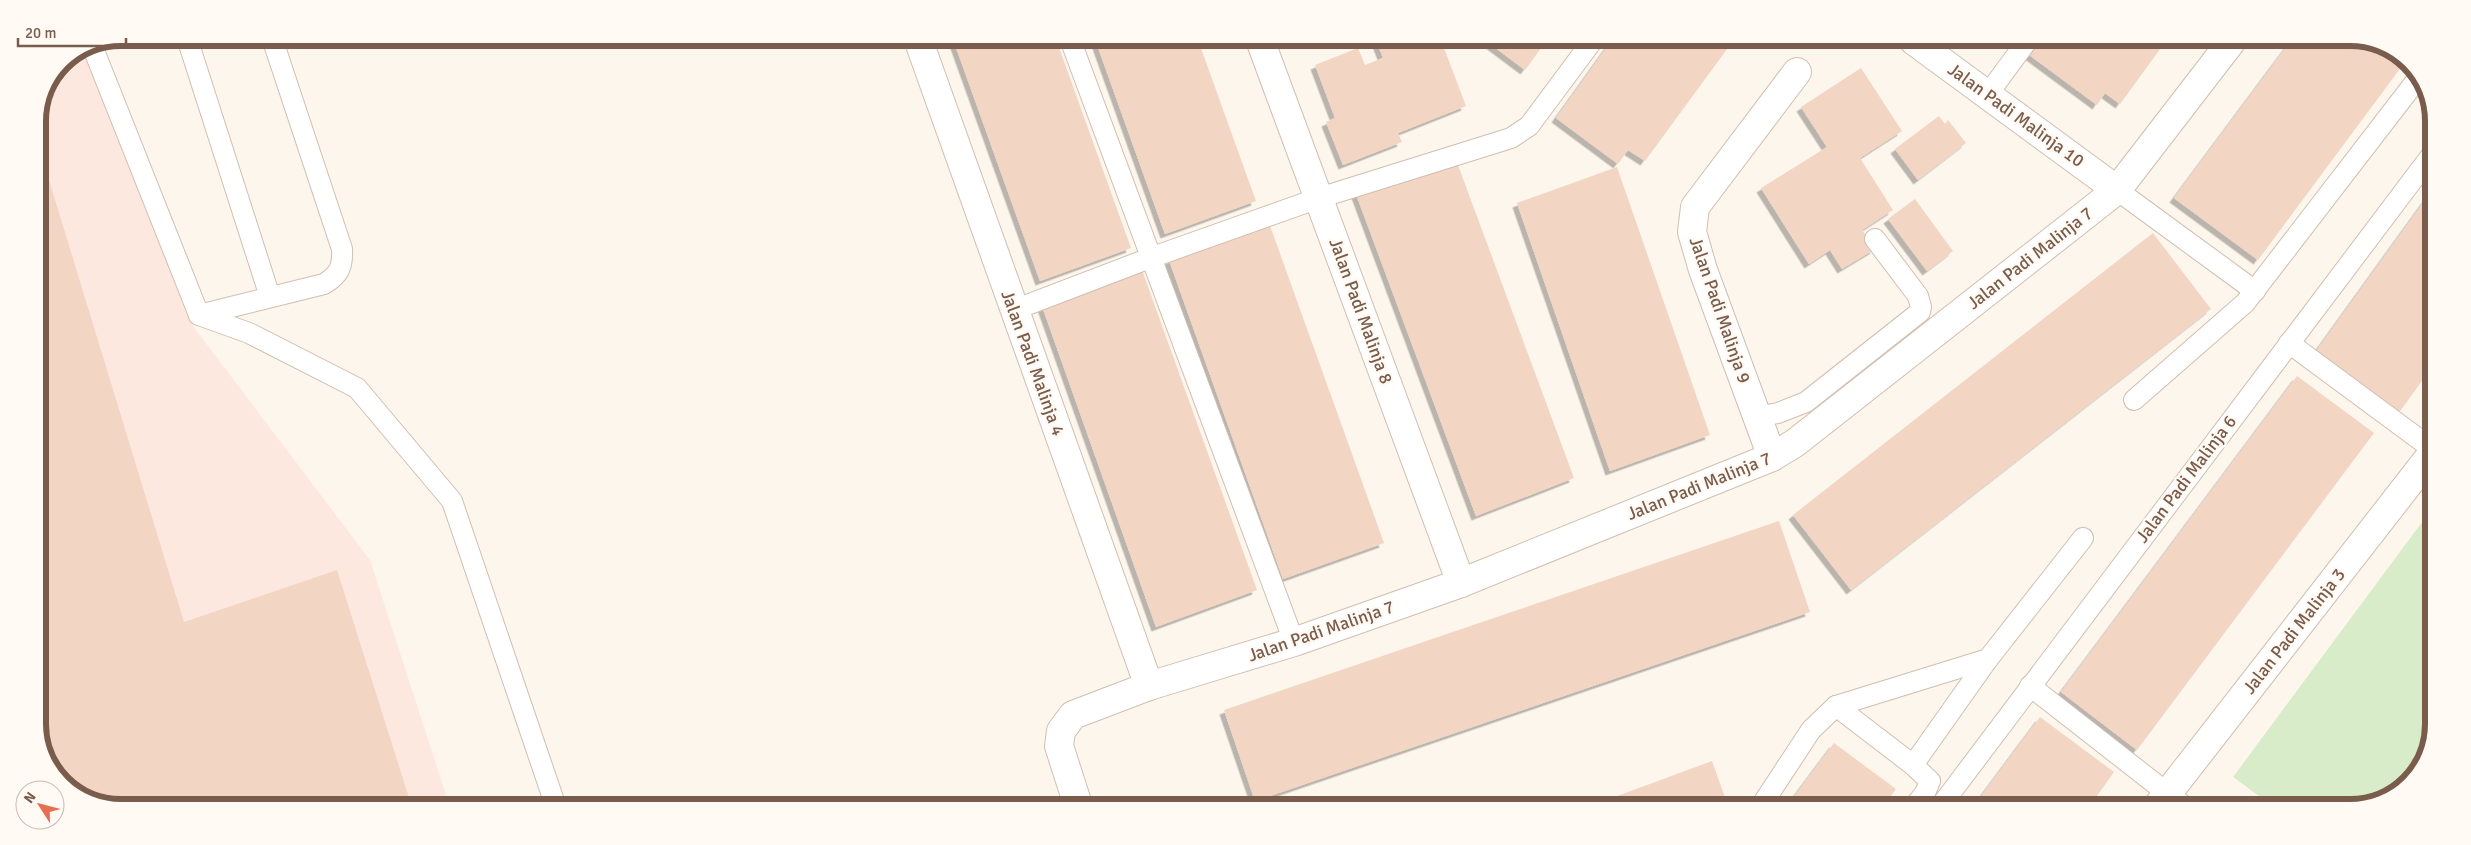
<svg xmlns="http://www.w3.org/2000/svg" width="2471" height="845" font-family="Signika,sans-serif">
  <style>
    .commercial { fill: #fde8e0 }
    .green { fill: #d8ecc9 }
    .building { fill: #f3d5c3; filter: url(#shadow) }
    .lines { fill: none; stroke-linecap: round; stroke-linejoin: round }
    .service-casing { stroke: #d1beb0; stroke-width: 22 }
    .minor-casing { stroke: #d1beb0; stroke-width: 30 }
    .service { stroke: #fff; stroke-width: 20 }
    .minor { stroke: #fff; stroke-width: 28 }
    .labels { text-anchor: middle; stroke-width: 5; stroke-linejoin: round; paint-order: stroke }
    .street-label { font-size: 18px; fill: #7a5c4d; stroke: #fffaf3 }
    .rim { fill: none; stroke: #7a5c4d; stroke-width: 6 }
  </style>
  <defs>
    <filter id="shadow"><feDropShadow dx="-4.5" dy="4.5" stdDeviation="0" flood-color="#0004"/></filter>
  </defs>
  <rect width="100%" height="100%" fill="#fdf6ec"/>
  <polygon class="commercial" points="83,48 193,326 370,560 449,804 95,803 55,775 38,729 38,116 62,62"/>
  <polygon class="green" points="2431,510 2429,750 2400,790 2350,807 2274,807 2233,777"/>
  <g class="building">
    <polygon points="953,39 1056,39 1131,248 1040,281"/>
    <polygon points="1095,39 1198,40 1256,201 1165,234"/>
    <polygon points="1376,40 1420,40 1421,44 1432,40 1441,40 1466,106 1398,133 1402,142 1343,165 1326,122 1335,118 1315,65 1358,48 1365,65 1383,58"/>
    <polygon points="1485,40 1547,40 1525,70"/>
    <polygon points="1612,40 1733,41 1645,161 1628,150 1618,164 1556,118"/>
    <polygon points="2038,41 2166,41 2120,104 2105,93 2097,105 2028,54"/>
    <polygon points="2290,42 2376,42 2405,62 2258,260 2174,198"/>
    <polygon points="1861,68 1902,131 1860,158 1893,210 1862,230 1875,249 1842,269 1830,250 1809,264 1761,188 1827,147 1801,107"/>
    <polygon points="1939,116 1945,124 1948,120 1966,143 1918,180 1895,149"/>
    <polygon points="38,144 184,622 337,570 411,804 95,803 55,775 38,729"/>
    <polygon points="1455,157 1574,478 1476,516 1356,194"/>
    <polygon points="1617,167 1710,435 1610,471 1517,203"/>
    <polygon points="2433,189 2432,367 2398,414 2314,354"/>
    <polygon points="1915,199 1953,251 1927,271 1888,219"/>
    <polygon points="1269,223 1384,543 1283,579 1169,260"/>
    <polygon points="2153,233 2211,309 1851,590 1793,515"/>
    <polygon points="1142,270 1257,590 1156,627 1042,306"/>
    <polygon points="2297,376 2374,433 2137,750 2061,692"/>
    <polygon points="1779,521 1810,612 1255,801 1224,710"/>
    <polygon points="2040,717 2114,772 2089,807 1973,807"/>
    <polygon points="1834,743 1896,789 1883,807 1787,806"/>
    <polygon points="1712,761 1728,806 1590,806"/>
  </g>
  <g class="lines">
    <g class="service-casing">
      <g id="service">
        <polyline points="187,38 270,297"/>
        <polyline points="1070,39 1294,642"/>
        <polyline points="91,43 199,315 249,333 357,388 452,501 555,804"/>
        <polyline points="1988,94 2027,41"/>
        <polyline points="2117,190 2255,291"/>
        <polyline points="1014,310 1150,258 1319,198 1511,138 1529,126 1593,40"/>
        <path d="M199 315 324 284C339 275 343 267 342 249L272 38"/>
        <polyline points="2289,343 2431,448"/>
        <polyline points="2134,400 2245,303 2419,77"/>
        <polyline points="1757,417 1778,413 1806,402 1920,312 1921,307 1918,296 1875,239"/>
        <polyline points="2030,686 2185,807"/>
        <polyline points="1836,706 1913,765 1988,659"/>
        <polyline points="1913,765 1930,781 1925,793 1914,807"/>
        <polyline points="1761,806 1811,730 1836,706 1988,659 2083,538"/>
        <polyline points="1940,807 2433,153"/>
      </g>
    </g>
    <g class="minor-casing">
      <g id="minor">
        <polyline points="918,39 1149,686"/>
        <polyline points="1260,40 1461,583"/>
        <polyline points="1914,41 2117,190"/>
        <polyline points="1772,457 1703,270 1692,232 1695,207 1797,72"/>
        <polyline points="1078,805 1059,746 1061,731 1073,715 1149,686 1294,642 1461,583 1772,457 1795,443 2117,190 2231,42"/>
        <polyline points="2157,807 2431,455"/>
      </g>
    </g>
    <use href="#service" class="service"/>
    <use href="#minor" class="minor"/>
  </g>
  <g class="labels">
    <g class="street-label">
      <text transform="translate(2016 115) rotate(36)" y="6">Jalan Padi Malinja 10</text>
      <text transform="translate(2030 258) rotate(-38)" y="6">Jalan Padi Malinja 7</text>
      <text transform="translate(1720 310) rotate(71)" y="6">Jalan Padi Malinja 9</text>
      <text transform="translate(1361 311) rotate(70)" y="6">Jalan Padi Malinja 8</text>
      <text transform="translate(1033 363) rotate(70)" y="6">Jalan Padi Malinja 4</text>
      <text transform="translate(2186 479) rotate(-53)" y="6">Jalan Padi Malinja 6</text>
      <text transform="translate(1699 486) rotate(-22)" y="6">Jalan Padi Malinja 7</text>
      <text transform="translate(1321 631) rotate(-19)" y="6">Jalan Padi Malinja 7</text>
      <text transform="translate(2294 631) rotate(-52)" y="6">Jalan Padi Malinja 3</text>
    </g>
  </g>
  <path d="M0 0H2471V845H0ZM121 46H2350A75 75 0 0 1 2425 121V724A75 75 0 0 1 2350 799H121A75 75 0 0 1 46 724V121A75 75 0 0 1 121 46Z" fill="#fffaf3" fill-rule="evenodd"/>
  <path class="rim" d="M121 46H2350A75 75 0 0 1 2425 121V724A75 75 0 0 1 2350 799H121A75 75 0 0 1 46 724V121A75 75 0 0 1 121 46Z"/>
  <g transform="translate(40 805) rotate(306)"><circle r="24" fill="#fffaf3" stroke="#cabbb1"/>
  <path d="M0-4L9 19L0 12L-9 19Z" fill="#e76f51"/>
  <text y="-8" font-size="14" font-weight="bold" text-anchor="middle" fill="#7a5c4d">N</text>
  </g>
  <path d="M18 38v8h108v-8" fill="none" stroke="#7a5c4d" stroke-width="2.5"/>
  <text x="25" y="38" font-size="15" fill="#7a5c4d" stroke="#fffaf3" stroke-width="4" paint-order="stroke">20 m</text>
</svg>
